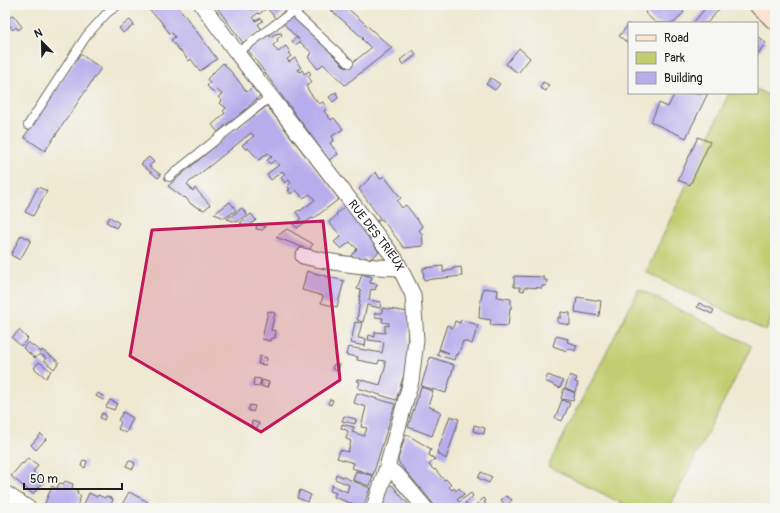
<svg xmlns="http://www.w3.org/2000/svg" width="780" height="513" font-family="Pangolin,sans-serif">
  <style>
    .green { fill: #c1cd6f; stroke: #6e7446 }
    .building { fill: #b8adec }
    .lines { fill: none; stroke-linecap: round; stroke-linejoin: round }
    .service-casing { stroke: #66645c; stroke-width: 10 }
    .minor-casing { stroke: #66645c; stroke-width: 17 }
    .secondary-casing { stroke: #66645c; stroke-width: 24 }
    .service { stroke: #fff; stroke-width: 8 }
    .minor { stroke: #fff; stroke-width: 15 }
    .secondary { stroke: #fde4d0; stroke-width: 22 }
    .marked { fill: #c2185b; fill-opacity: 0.2; stroke: #c2185b; stroke-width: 3; stroke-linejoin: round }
    .labels { text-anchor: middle; stroke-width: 3.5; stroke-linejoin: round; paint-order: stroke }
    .street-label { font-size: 12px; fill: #1c1c1c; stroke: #f6f6f2 }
  </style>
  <rect width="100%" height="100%" fill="#f6f6f2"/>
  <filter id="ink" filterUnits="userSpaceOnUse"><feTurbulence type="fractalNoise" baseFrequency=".025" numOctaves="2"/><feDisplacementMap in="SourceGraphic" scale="8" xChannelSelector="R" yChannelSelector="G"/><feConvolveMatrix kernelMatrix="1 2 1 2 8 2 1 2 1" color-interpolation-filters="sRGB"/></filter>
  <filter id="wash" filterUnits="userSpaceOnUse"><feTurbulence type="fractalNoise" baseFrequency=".012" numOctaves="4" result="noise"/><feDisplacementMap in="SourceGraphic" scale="16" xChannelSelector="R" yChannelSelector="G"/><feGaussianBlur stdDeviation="0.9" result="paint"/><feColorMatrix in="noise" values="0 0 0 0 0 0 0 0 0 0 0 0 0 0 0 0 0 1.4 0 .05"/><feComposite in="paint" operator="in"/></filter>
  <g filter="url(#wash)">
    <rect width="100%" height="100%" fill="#efe9d2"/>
    <g class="green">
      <polygon points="757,89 775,99 775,309 766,331 646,272 729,93 757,93"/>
      <polygon points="639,289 752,346 669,508 631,508 548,466"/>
    </g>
    <g id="blocks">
      <g class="building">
        <polygon points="151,5 177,5 217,59 200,71 191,59 189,61 181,51 180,51 171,40 175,37 172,33 170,34 159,19 147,8"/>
        <polygon points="215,5 247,5 251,10 258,5 279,5 285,10 276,19 267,8 259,14 258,13 253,17 256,21 261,18 263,21 258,24 262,30 243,43"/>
        <polygon points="325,5 344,5 392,48 345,85 323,64 318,69 308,57 312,53 300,42 295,45 292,41 297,37 299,40 282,22 292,14 346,68 371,48 362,39 363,38"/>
        <polygon points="651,5 676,5 684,12 674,23 656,23 645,13"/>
        <polygon points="708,5 723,5 707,23 693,23"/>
        <polygon points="13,15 22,27 18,30 16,27 13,30 6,20"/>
        <polygon points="130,20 134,25 123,33 119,28"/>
        <polygon points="629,24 629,44 619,36"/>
        <polygon points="267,31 270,37 275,34 281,33 282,35 277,39 278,41 273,45 278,52 286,46 290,52 288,53 291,56 287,59 289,62 295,58 301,68 298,70 300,72 302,70 304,74 309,71 311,74 308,76 312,82 306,86 310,93 319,104 323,102 327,108 324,111 331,120 334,118 343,129 332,136 334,140 330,143 338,154 329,160 246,47"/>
        <polygon points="757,36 766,43 757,54"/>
        <polygon points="519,48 530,58 518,73 506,64"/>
        <polygon points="413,50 416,55 403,65 400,60"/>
        <polygon points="80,54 101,68 45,151 24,137"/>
        <polygon points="223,63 234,75 247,92 252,87 260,96 234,120 233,119 218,132 212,125 225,113 223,111 226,108 220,103 222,101 218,97 222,94 217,90 214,93 207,86 210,83 207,79"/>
        <polygon points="491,78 500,84 495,90 486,84"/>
        <polygon points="543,82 549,85 546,91 540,88"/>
        <polygon points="336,92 338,98 333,102 329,97"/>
        <polygon points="675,93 708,93 686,138 651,122 659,103 668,107"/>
        <polygon points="267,106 339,199 313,219 312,218 297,228 293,224 301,219 296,212 299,210 300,211 315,200 310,194 303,198 296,190 291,194 288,190 290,189 287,186 291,183 289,180 285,183 281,178 285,174 282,171 271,180 267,174 279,165 275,160 270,164 267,160 272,157 268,153 259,160 248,148 246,150 242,145 254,136 251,133 187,184 193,191 195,188 210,205 204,210 191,204 185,197 184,198 168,186 227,136"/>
        <polygon points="698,137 710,142 690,185 678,180"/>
        <polygon points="149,157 154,162 149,166 161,175 158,178 141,164"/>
        <polygon points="376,172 380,179 384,176 401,198 397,201 402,208 406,205 423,227 419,230 422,234 423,246 404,248 382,219 375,223 375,222 380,218 359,189"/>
        <polygon points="38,187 47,191 33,216 25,212"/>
        <polygon points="230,202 236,210 225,218 214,214"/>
        <polygon points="345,206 358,221 379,252 369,260 366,257 360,262 349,258 357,249 350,242 341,249 334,242 341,236 329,222 337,215 336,214"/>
        <polygon points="242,208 247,215 237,222 227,219"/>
        <polygon points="251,214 256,220 249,226 240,223"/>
        <polygon points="110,217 119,223 116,228 106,222"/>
        <polygon points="257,224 266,227 262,230 256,229"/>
        <polygon points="287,229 313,244 309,250 276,237"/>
        <polygon points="21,235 31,240 20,260 11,255"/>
        <polygon points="443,266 443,272 446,272 446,271 453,270 453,268 461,267 462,276 424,280 423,268"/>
        <polygon points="307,271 344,281 337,307 321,303 323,296 302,290"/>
        <polygon points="362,274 372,277 370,283 377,284 375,290 371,289 369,300 381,302 380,308 367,305 363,322 357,320 360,300 359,300 361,290 357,289"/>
        <polygon points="514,276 544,277 544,280 547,280 546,286 542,286 542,288 525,287 524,291 520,290 520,287 514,287"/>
        <polygon points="483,288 498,290 497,297 511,299 511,309 510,308 508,326 490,325 491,320 479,318 480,300 481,300"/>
        <polygon points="577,297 601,301 599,316 575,312"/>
        <polygon points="699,303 714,310 712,314 697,307"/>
        <polygon points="382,308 409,312 406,368 396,400 358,388 360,382 357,381 358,379 380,385 386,365 385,364 385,361 379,360 378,364 357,360 358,357 346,355 348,347 382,353 384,342 368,340 369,335 375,337 375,332 385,333 385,325 389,326 389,323 382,322 383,318 375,317 375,313 382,313"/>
        <polygon points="268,311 275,313 271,330 276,331 275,338 271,338 270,341 262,339"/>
        <polygon points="561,312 570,313 570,325 558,323 558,317 561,318"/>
        <polygon points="461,320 478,325 472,344 463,341 458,355 456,354 454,360 437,355 439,350 449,353 439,349 447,325 453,328 455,321 460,323"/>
        <polygon points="355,322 362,323 358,338 366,339 365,346 351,343"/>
        <polygon points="19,330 28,339 21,346 12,338"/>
        <polygon points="556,336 568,339 567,342 577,345 575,351 568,348 567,351 553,346"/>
        <polygon points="28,342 41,352 42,350 59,362 54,369 47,363 47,362 44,360 46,358 40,354 35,358 23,348"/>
        <polygon points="260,356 267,358 266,365 258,364"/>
        <polygon points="430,357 454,365 446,393 421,386"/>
        <polygon points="39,362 51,371 46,378 34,368"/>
        <polygon points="334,364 340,365 338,371 332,369"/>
        <polygon points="548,375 563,381 560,388 545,381"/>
        <polygon points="570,375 577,378 575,382 578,383 575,392 565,388"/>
        <polygon points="254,378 261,379 259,387 253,386"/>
        <polygon points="262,380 269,382 267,388 261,386"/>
        <polygon points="421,387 433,391 428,406 441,412 432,436 408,427"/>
        <polygon points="564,388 575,393 573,401 561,399"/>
        <polygon points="98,393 104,397 103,400 96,396"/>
        <polygon points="357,393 395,404 373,475 352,468 354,463 337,458 340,450 348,452 351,441 346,439 348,431 341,428 342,424 354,427 352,432 364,436 367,428 361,427 366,407 354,403"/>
        <polygon points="330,399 333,400 331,405 328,404"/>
        <polygon points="110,400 117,403 114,410 106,407"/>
        <polygon points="562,400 570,403 562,421 555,418"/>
        <polygon points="250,405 255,406 253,412 248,410"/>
        <polygon points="123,412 133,418 126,433 118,429 121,422 118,420"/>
        <polygon points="102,413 106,415 104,420 100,418"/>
        <polygon points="344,416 356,419 355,424 342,421"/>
        <polygon points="450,416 459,419 446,459 437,453"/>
        <polygon points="252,421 259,423 257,428 251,426"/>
        <polygon points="474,425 485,428 484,434 473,431"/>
        <polygon points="41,434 46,439 36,450 31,445"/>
        <polygon points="406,434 431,449 429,455 435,459 429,465 434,470 435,469 444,480 446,479 451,485 449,487 452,490 454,488 456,491 459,488 464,494 457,500 459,502 471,493 473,496 465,503 470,508 437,508 399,463 398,459"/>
        <polygon points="28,458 38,465 33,472 44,481 33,494 11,476 22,463 23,464"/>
        <polygon points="83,460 87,461 85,468 81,466"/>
        <polygon points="129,460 135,463 133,469 126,466"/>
        <polygon points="356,471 373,476 370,486 353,480"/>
        <polygon points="481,472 492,477 489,483 478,478"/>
        <polygon points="336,474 370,488 363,508 334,497 336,493 330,491 332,485 347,492 349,485 335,479"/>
        <polygon points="65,481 73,484 72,488 78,491 77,494 81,496 76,508 43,508 52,486 57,489 59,483 63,484"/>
        <polygon points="392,485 401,496 412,508 384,508 381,506 388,487"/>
        <polygon points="300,490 311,495 308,502 297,498"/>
        <polygon points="129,492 148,502 145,508 120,508"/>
        <polygon points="89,493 97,497 98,495 105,498 106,496 113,499 110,508 82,508"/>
        <polygon points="506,496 512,500 506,506 501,500"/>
        <polygon points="484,498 486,501 484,502 486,504 482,508 473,507"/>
      </g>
    </g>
  </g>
  <g filter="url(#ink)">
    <use href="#blocks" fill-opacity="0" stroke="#66645c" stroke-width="1"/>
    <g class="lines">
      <g class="service-casing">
        <g id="service">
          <polyline points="286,5 349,63"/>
          <polyline points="237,53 293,11"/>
          <polyline points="28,125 87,35 107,13 118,5"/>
          <polyline points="169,177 270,97"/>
        </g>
      </g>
      <g class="minor-casing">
        <g id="minor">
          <path id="s1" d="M202 5 237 53 396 260 413 295 416 340 411 381 387 467 374 508"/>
          <path d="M303 256C334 264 368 267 400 268"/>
          <polyline points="387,467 400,478 425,508"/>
          <polyline points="5,493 28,508"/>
        </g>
      </g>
      <g class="secondary-casing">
        <polyline id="secondary" points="762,5 775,18"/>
      </g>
      <use href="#service" class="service"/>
      <use href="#minor" class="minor"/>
      <use href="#secondary" class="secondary"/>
    </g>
  </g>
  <path class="marked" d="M323 221 340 380 261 432 130 356 152 230Z"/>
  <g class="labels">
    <g class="street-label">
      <text dy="4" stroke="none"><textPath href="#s1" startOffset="289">RUE DES TRIEUX</textPath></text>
    </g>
  </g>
  <rect width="780" height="513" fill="none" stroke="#f6f6f2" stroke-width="20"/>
  <rect x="628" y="22" width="130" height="72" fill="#f6f6f2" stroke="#9f9f9c"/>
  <rect x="636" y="35" width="20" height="6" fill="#fde4d0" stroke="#9f9f9c"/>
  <text x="664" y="42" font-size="12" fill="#1c1c1c">Road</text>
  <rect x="636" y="52" width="20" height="12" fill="#c1cd6f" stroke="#9f9f9c"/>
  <text x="664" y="62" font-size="12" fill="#1c1c1c">Park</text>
  <rect x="636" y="72" width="20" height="12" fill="#b8adec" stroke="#9f9f9c"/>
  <text x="664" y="82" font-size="12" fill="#1c1c1c">Building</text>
  <g transform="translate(42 42) rotate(337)" stroke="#f6f6f2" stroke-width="3" paint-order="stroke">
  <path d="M0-3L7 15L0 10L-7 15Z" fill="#1c1c1c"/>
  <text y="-6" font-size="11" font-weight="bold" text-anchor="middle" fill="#1c1c1c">N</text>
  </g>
  <path d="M24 483v6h98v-6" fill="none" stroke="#1c1c1c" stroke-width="2"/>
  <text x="30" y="483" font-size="12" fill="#1c1c1c" stroke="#f6f6f2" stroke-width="3" paint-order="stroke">50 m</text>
</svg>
